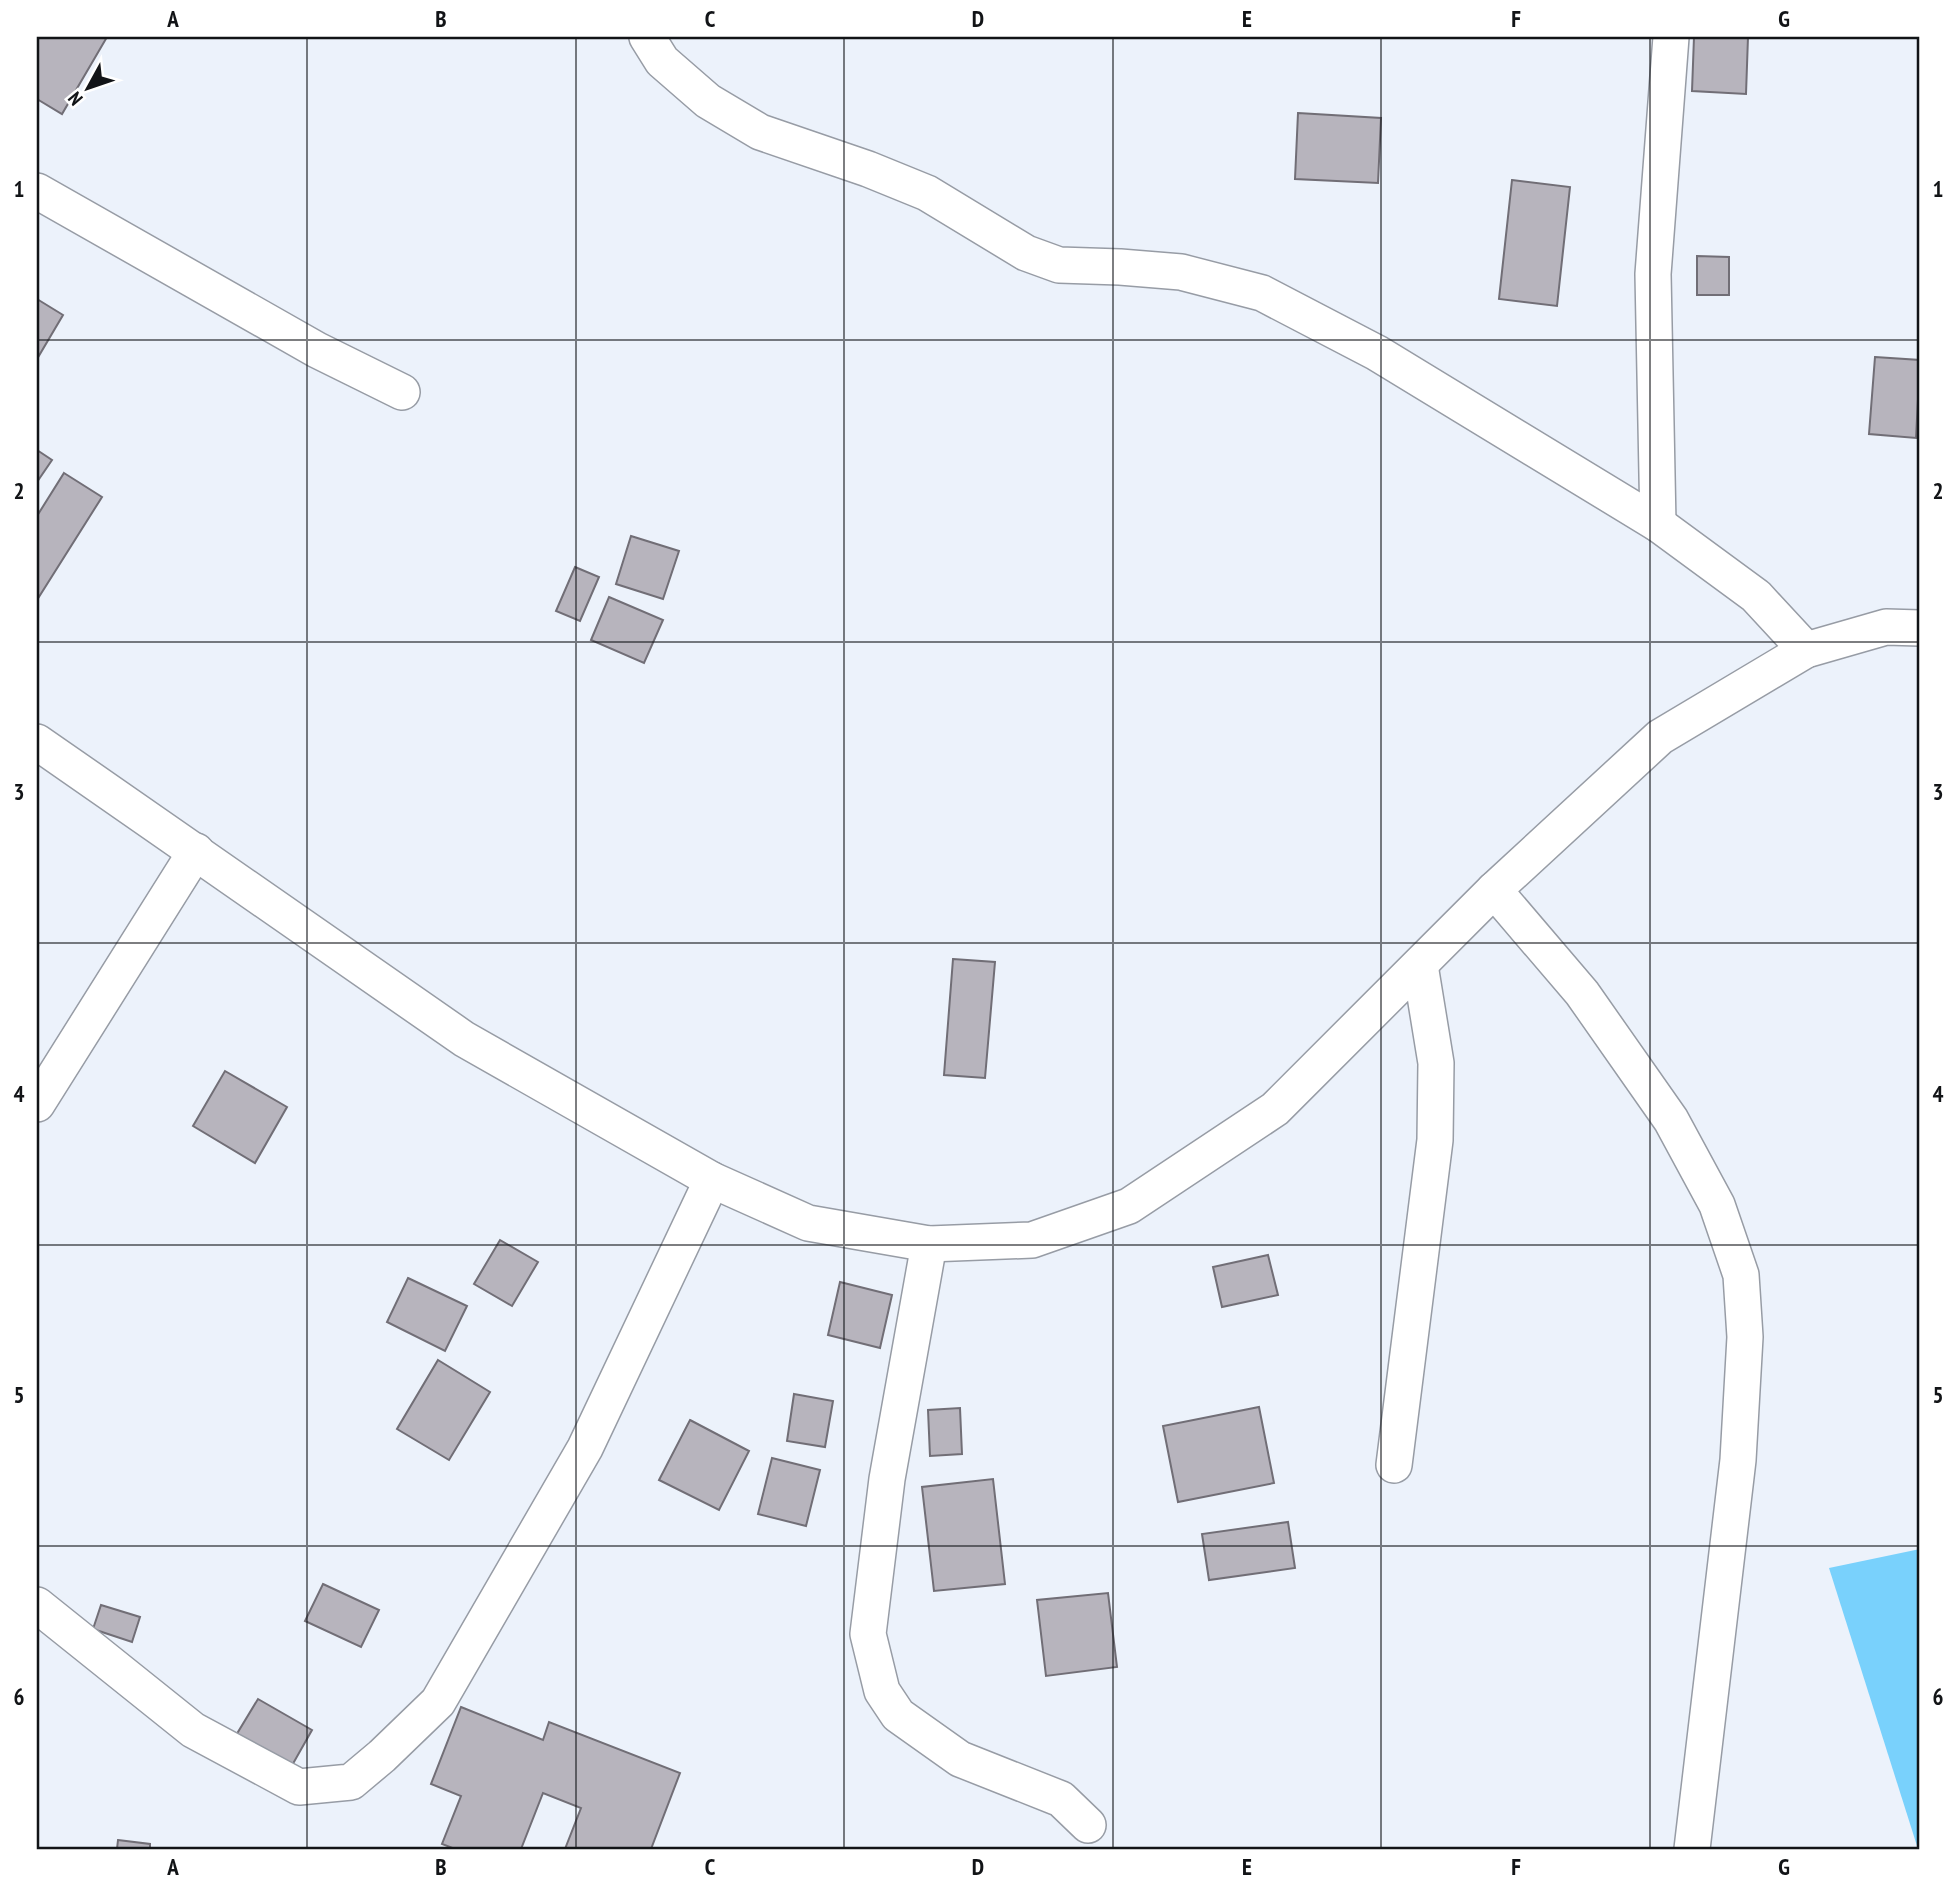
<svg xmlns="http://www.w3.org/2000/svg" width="1957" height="1886" font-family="'PT Sans Narrow',sans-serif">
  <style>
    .water { fill: #79d1fc }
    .building { fill: #b7b4bd; stroke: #716e76; stroke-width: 2 }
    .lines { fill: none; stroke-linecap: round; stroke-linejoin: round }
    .street-casing { stroke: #979ca5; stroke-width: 38 }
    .street { stroke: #fff; stroke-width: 35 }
    .grid { fill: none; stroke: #121417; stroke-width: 2; stroke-opacity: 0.55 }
    .neatline { fill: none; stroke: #121417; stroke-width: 2.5 }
    .grid-label { font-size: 23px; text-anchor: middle; font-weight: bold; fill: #121417 }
  </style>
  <rect width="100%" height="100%" fill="#ecf2fb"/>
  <polygon class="water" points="1920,1549 1920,1849 1918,1849 1829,1568"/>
  <g class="building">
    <polygon points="37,37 107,37 62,114 37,99"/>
    <polygon points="1694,37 1748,37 1746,94 1692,91"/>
    <polygon points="1298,113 1381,118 1378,183 1295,179"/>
    <polygon points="1512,180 1570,187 1557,306 1499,299"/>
    <polygon points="1697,256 1729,257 1729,295 1697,295"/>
    <polygon points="37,299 63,315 37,359"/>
    <polygon points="1875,357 1920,360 1916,438 1869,434"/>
    <polygon points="37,450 52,460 37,482"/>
    <polygon points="64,473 102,497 37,600 37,516"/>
    <polygon points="631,536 679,551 663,599 616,584"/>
    <polygon points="575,567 599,577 580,621 556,611"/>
    <polygon points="609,597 663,620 644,663 591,640"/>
    <polygon points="953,959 995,962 985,1078 944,1075"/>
    <polygon points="225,1071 287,1107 255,1163 193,1126"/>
    <polygon points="500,1240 538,1262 512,1306 474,1284"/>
    <polygon points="1268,1255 1278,1295 1222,1307 1213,1267"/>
    <polygon points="408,1278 467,1306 445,1351 387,1322"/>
    <polygon points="840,1282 892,1295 880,1348 828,1335"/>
    <polygon points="438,1360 490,1392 449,1460 397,1429"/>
    <polygon points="794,1394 833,1401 825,1447 787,1441"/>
    <polygon points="1259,1407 1274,1483 1178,1502 1163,1426"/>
    <polygon points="960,1408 962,1454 930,1456 928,1410"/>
    <polygon points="690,1420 749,1451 719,1510 659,1480"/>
    <polygon points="772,1458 820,1470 806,1526 758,1514"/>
    <polygon points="993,1479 1005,1584 934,1591 922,1487"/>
    <polygon points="1288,1522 1295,1568 1209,1580 1202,1534"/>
    <polygon points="323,1584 379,1610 361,1647 305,1621"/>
    <polygon points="1108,1593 1117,1667 1046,1676 1037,1600"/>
    <polygon points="101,1605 140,1617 132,1642 93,1629"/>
    <polygon points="258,1699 312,1730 290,1769 235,1737"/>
    <polygon points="461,1707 543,1740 549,1722 680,1773 651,1849 565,1849 581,1808 543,1793 521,1849 455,1849 442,1844 461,1796 431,1784"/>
    <polygon points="118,1840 150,1844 150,1849 117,1849"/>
  </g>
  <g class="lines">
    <g class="street-casing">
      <g id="street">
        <polyline points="647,37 662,61 708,101 760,132 868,169 927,193 1026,253 1059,265 1120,267 1181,272 1262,293 1377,353 1658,524 1756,596 1806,650"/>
        <polyline points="37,191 317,350 402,392"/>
        <polyline points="1658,524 1653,274 1671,37"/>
        <polyline points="37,742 464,1039 712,1180 808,1223 929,1244 1032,1240 1129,1206 1275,1109 1494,890 1660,737 1806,650 1886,627 1920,628"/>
        <polyline points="1494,890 1582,993 1671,1120 1717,1205 1741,1275 1745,1337 1738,1460 1692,1849"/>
        <polyline points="37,1104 196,851"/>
        <polyline points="929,1244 887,1479 868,1634 882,1691 898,1715 960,1759 1061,1799 1088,1825"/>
        <polyline points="1394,1465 1435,1140 1436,1063 1420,965"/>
        <polyline points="37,1605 193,1730 299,1787 351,1782 382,1756 438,1702 585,1448 712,1180"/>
      </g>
    </g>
    <use href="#street" class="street"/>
  </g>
  <path class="grid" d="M307 37V1849M576 37V1849M844 37V1849M1113 37V1849M1381 37V1849M1650 37V1849M37 340H1920M37 642H1920M37 943H1920M37 1245H1920M37 1546H1920"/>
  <rect width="1957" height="1886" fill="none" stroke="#ffffff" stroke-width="77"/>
  <g transform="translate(88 88) rotate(230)" stroke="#ffffff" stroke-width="5" paint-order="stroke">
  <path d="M0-5L12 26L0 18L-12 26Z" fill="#121417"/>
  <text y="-10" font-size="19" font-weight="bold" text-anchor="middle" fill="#121417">N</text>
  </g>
  <rect x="38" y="38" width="1880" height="1810" class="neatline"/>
  <g class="grid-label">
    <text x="173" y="27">A</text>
    <text x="441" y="27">B</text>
    <text x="710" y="27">C</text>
    <text x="978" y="27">D</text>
    <text x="1247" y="27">E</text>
    <text x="1516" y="27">F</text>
    <text x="1784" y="27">G</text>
    <text x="19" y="197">1</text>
    <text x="1938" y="197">1</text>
    <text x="19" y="499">2</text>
    <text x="1938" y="499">2</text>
    <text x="19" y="800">3</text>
    <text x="1938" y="800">3</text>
    <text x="19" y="1102">4</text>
    <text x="1938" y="1102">4</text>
    <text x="19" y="1403">5</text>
    <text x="1938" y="1403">5</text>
    <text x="19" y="1705">6</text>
    <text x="1938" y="1705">6</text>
    <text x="173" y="1875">A</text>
    <text x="441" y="1875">B</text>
    <text x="710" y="1875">C</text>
    <text x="978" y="1875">D</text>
    <text x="1247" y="1875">E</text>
    <text x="1516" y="1875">F</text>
    <text x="1784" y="1875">G</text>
  </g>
</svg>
